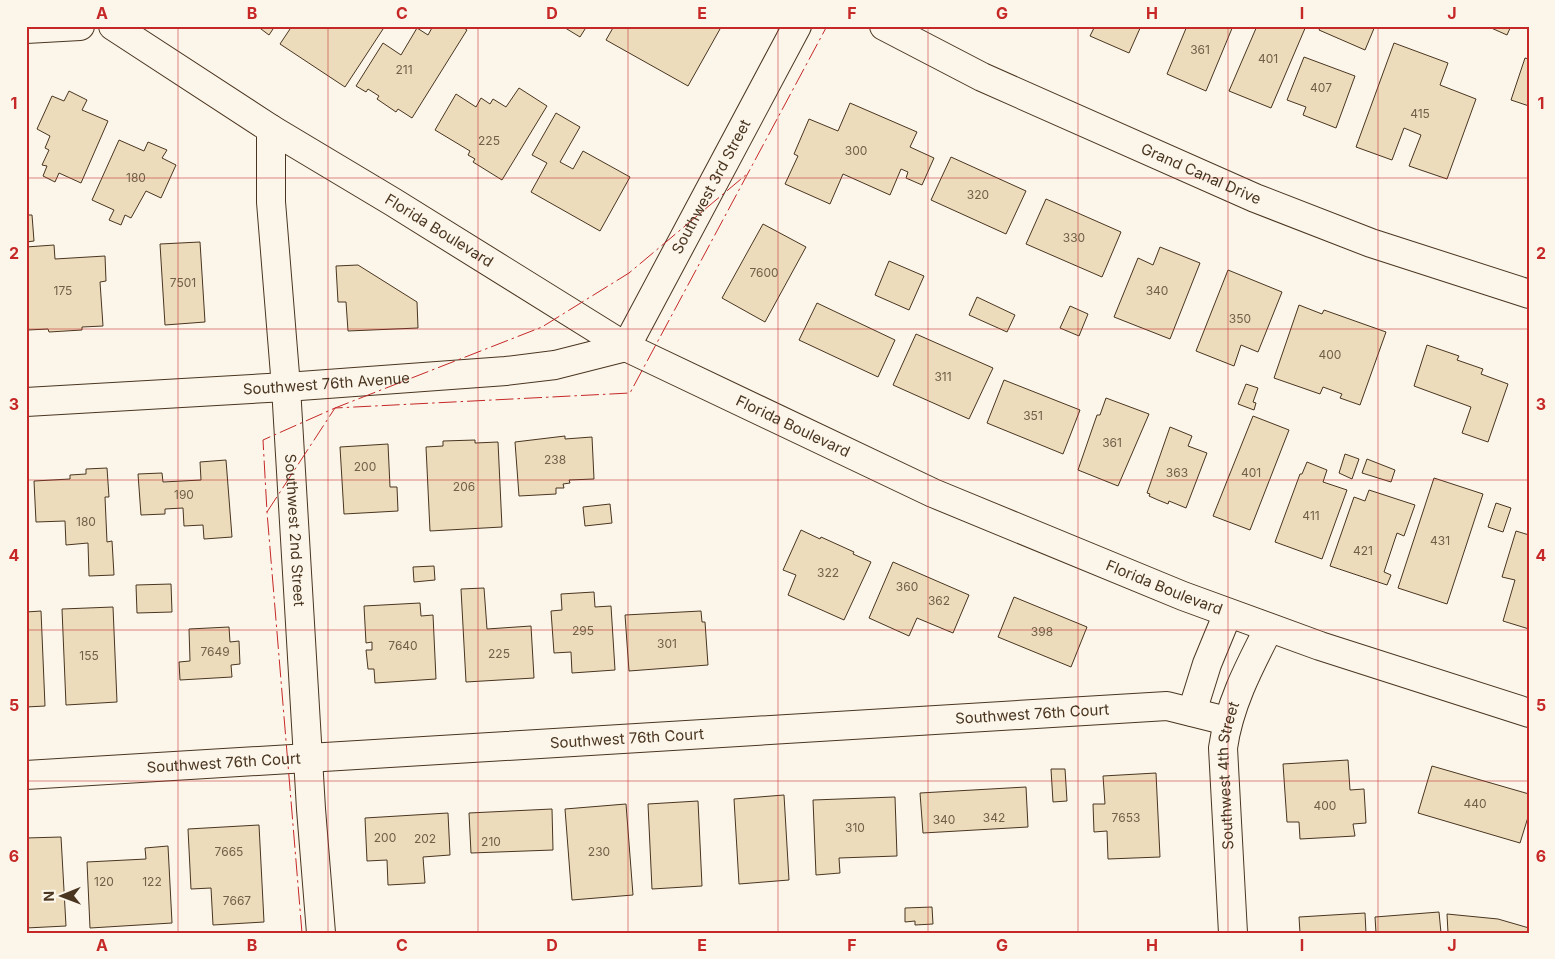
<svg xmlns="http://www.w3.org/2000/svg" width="1555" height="959" font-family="Inter,sans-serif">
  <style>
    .building { fill: #ecdcbc; stroke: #4a3520 }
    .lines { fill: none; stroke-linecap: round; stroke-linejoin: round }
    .minor-casing { stroke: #4a3520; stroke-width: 30 }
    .minor { stroke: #fbf6e9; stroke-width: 28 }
    .power { stroke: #c62828; stroke-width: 1; stroke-dasharray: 18 4 2.5 4; stroke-linecap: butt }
    .grid { fill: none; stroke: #c62828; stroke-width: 1; stroke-opacity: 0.55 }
    .labels { text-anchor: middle; stroke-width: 4; stroke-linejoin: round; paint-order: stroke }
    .number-label { font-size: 12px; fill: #725f47 }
    .street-label { font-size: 15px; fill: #4a3520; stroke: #fbf6e9 }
    .neatline { fill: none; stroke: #c62828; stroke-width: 2 }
    .grid-label { font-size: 16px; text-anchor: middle; font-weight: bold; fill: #c62828 }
  </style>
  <rect width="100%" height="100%" fill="#fbf6e9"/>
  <g class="building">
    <polygon points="257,26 275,26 269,35"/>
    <polygon points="292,26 385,26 345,87 280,44"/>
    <polygon points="433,26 461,26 467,30 412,118 398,109 396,112 377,99 379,96 368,89 366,92 356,86 383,43 401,55 417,28 428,35"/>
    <polygon points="562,26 587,26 580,37"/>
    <polygon points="614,26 715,26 720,29 688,86 606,40"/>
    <polygon points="1095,26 1141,26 1129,53 1090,36"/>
    <polygon points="1187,26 1233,26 1206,91 1167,74"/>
    <polygon points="1257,26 1306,26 1271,108 1229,91"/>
    <polygon points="1321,26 1375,26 1365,50 1319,30"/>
    <polygon points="1489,26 1511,26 1507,35 1489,27"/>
    <polygon points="1394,43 1448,63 1440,85 1476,99 1447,179 1409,166 1421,135 1404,128 1392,160 1356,147"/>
    <polygon points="1304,57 1355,76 1336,128 1303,115 1306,107 1287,100"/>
    <polygon points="1525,58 1529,59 1529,106 1511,100"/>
    <polygon points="519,88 547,106 502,180 473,162 475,159 468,155 470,151 435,130 456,94 476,107 481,98 490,104 493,99 506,107"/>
    <polygon points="69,91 87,100 82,110 108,121 81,183 59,173 55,182 43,176 47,166 42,165 49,150 45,148 50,136 37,129 52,96 64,101"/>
    <polygon points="850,103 917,132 910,147 934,158 922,185 906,178 908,172 901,169 890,195 843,174 830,204 785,184 798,156 794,154 809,119 838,131"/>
    <polygon points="556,113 580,127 560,162 573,169 583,151 630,177 600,231 531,192 547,163 532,155"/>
    <polygon points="119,140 144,151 148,142 167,150 162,158 176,165 161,198 146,191 131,218 125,215 121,225 109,220 114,210 92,200"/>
    <polygon points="951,157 1026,191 1006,234 931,200"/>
    <polygon points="1046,199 1121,232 1102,277 1026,244"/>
    <polygon points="26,215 32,215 34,241 26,242"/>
    <polygon points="763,224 806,247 765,322 722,298"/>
    <polygon points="200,242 205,322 165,325 160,244"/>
    <polygon points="54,245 55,259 105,256 106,281 100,282 103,326 82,327 82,330 49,332 48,329 28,330 26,300 26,247"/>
    <polygon points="1160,247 1200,263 1170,339 1114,317 1138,258 1153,265"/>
    <polygon points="889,261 924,276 909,310 875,295"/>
    <polygon points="358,265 417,302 418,328 348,331 346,302 338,302 336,266"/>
    <polygon points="1228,270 1282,292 1258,352 1241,345 1234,366 1196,351"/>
    <polygon points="977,297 1015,315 1007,332 969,315"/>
    <polygon points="817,303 895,340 878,377 799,340"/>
    <polygon points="1299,305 1322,314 1324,310 1386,332 1360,405 1340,398 1342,394 1323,387 1320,394 1274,378"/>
    <polygon points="1070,306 1088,314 1079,336 1060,328"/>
    <polygon points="916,334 993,368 969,419 893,385"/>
    <polygon points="1427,345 1459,356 1457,360 1483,369 1481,374 1508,384 1488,442 1462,433 1471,407 1414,386"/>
    <polygon points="1004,380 1080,410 1063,454 987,423"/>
    <polygon points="1246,384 1258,388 1253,402 1256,403 1254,410 1238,404"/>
    <polygon points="1106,398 1149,414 1118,486 1078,470 1097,415 1100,415"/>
    <polygon points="1253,416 1289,430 1250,530 1213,516"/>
    <polygon points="1170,427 1192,436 1188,446 1207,453 1186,508 1169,501 1168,504 1158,500 1149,496 1150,494 1147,493"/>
    <polygon points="565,436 565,439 592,437 594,479 569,480 570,483 563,484 564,488 556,488 556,494 519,496 515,442"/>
    <polygon points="475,440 475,443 498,442 502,527 430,531 426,447 443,446 443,441"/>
    <polygon points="388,444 390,487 397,487 398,511 344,514 340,447"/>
    <polygon points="1345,454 1359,459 1352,479 1339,473"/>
    <polygon points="1367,459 1395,470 1391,482 1362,473"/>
    <polygon points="226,460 232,537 204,539 203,525 184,526 183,508 165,509 165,514 141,515 138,474 162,473 163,482 201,480 200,462"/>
    <polygon points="1307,462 1327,470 1323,482 1347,490 1322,559 1275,542 1300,474 1302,474"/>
    <polygon points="107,468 109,497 105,497 107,542 112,541 114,575 89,576 88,543 66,545 65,521 36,522 34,481 70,479 70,475 86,474 86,469"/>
    <polygon points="1434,478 1483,494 1447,604 1398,588"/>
    <polygon points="1369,490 1415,505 1404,536 1397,533 1384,572 1391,575 1387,585 1330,566 1354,497 1365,501"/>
    <polygon points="1496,503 1511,508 1503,532 1488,527"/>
    <polygon points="610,504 612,523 585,526 583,507"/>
    <polygon points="801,530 820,539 821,537 854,552 853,554 871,562 844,620 788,595 796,575 783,570"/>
    <polygon points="1516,531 1529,535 1529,629 1503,621 1515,580 1502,577"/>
    <polygon points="893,562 969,595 953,633 917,618 909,636 869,618"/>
    <polygon points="434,566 435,580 414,582 413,567"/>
    <polygon points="171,584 172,612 137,613 136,585"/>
    <polygon points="484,588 487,629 531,626 534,678 466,682 461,589"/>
    <polygon points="594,592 595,607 611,606 615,670 572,673 571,652 554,653 551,611 562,610 561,594"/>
    <polygon points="1014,597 1087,627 1071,667 998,637"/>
    <polygon points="420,603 421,616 433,615 436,679 375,683 374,669 368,669 366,650 372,650 372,642 366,643 364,606"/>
    <polygon points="113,607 117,702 66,705 62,609"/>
    <polygon points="41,611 45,706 26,707 26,612"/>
    <polygon points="701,611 702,622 705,622 708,665 629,671 625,615"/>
    <polygon points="229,627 230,642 239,641 240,664 231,665 232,677 180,680 179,662 190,661 189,629"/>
    <polygon points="1348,760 1350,790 1364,789 1366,823 1353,824 1355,836 1300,839 1299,822 1287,822 1283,764"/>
    <polygon points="1432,766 1529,794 1529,814 1520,843 1418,813"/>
    <polygon points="1051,769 1065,769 1067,801 1053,802"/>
    <polygon points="1156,773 1160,857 1108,859 1107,831 1094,832 1093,804 1105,804 1103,776"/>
    <polygon points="1026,787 1028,827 923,833 920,793"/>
    <polygon points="784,795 789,880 739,884 734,799"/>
    <polygon points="895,797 897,856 839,858 840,873 816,875 813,800"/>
    <polygon points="698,801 702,886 652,889 648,804"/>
    <polygon points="626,804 633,895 572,900 565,809"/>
    <polygon points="552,809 553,850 471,853 469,813"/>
    <polygon points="448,813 450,855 423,857 425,883 388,885 387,860 367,861 365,818"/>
    <polygon points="259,825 264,922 213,925 211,888 191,889 188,829"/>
    <polygon points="61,837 66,926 26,928 26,838"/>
    <polygon points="168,846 172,923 90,928 87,862 146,859 145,848"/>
    <polygon points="932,907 933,924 915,925 915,921 905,922 905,908"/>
    <polygon points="1439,912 1441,933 1376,933 1375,917"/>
    <polygon points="1365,913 1366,933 1300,933 1299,917"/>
    <polygon points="1447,914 1498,919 1529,928 1529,933 1448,933"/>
  </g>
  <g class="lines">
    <g class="minor-casing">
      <g id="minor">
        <path id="s1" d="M113 26 271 129 393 202 626 347 933 493 1183 596 1320 646 1529 713"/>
        <path id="s2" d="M884 26 982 77 1255 198 1371 243 1529 294"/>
        <polyline points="26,29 80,26"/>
        <path id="s3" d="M271 129V202L286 387 311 809 321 933"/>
        <path id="s4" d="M26 402 286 387 506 371 555 365 626 347 797 26"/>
        <polyline points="1192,712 1207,664 1228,613"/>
        <path id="s5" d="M26 775 1167 706 1227 721"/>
        <path id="s6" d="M1233 933 1223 748C1229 705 1249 667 1269 628"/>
      </g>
    </g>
    <use href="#minor" class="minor"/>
    <g class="power">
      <polyline points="267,512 335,408 630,393 827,26"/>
      <polyline points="302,933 267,512 263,440 335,408 542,327 629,273 747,174"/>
    </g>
  </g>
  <path class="grid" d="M178 26V933M328 26V933M478 26V933M628 26V933M778 26V933M928 26V933M1078 26V933M1228 26V933M1378 26V933M26 178H1529M26 329H1529M26 480H1529M26 630H1529M26 781H1529"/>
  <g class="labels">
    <g class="number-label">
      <text x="1200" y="54">361</text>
      <text x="1268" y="63">401</text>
      <text x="404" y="74">211</text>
      <text x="1321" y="92">407</text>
      <text x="1420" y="118">415</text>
      <text x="489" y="145">225</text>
      <text x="856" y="155">300</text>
      <text x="136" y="182">180</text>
      <text x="978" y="199">320</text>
      <text x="1074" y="242">330</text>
      <text x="764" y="277">7600</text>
      <text x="183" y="287">7501</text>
      <text x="63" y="295">175</text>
      <text x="1157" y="295">340</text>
      <text x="1240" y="323">350</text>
      <text x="1330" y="359">400</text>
      <text x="943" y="381">311</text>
      <text x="1033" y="420">351</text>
      <text x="1112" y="447">361</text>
      <text x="555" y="464">238</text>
      <text x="365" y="471">200</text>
      <text x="1177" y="477">363</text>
      <text x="1251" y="477">401</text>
      <text x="464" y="491">206</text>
      <text x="184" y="499">190</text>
      <text x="1311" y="520">411</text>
      <text x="86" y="526">180</text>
      <text x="1440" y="545">431</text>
      <text x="1363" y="555">421</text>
      <text x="828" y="577">322</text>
      <text x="907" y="591">360</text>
      <text x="939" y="605">362</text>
      <text x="583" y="635">295</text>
      <text x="1042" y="636">398</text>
      <text x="667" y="648">301</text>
      <text x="403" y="650">7640</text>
      <text x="215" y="656">7649</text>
      <text x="499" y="658">225</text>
      <text x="89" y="660">155</text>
      <text x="1475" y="808">440</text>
      <text x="1325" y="810">400</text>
      <text x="994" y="822">342</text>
      <text x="1126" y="822">7653</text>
      <text x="944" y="824">340</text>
      <text x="855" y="832">310</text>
      <text x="385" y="842">200</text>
      <text x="425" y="843">202</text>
      <text x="491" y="846">210</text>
      <text x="229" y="856">7665</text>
      <text x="599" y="856">230</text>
      <text x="104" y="886">120</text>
      <text x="152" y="886">122</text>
      <text x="237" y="905">7667</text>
    </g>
    <g class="street-label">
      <text dy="5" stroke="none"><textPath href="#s2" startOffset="350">Grand Canal Drive</textPath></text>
      <text dy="5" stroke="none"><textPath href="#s4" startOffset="785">Southwest 3rd Street</textPath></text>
      <text dy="5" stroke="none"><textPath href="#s1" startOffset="385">Florida Boulevard</textPath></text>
      <text dy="5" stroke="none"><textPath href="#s4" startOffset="301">Southwest 76th Avenue</textPath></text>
      <text dy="5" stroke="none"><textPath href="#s1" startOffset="790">Florida Boulevard</textPath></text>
      <text dy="5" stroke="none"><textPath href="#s3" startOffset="402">Southwest 2nd Street</textPath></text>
      <text dy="5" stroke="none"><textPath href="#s1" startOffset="1195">Florida Boulevard</textPath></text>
      <text dy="5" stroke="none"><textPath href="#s5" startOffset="1008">Southwest 76th Court</textPath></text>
      <text dy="5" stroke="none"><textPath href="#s5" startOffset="602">Southwest 76th Court</textPath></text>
      <text dy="5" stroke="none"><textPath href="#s5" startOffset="198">Southwest 76th Court</textPath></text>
      <text dy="5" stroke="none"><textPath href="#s6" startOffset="158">Southwest 4th Street</textPath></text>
    </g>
  </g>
  <rect width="1555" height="959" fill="none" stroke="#fbf6e9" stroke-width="55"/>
  <g transform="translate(62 896) rotate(269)" stroke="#fbf6e9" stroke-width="4" paint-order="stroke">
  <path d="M0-4L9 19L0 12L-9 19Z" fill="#4a3520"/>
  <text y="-8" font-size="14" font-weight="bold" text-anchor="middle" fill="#4a3520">N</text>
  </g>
  <rect x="28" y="28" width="1500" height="904" class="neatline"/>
  <g class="grid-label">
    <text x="102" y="19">A</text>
    <text x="252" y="19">B</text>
    <text x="402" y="19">C</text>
    <text x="552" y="19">D</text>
    <text x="702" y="19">E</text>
    <text x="852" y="19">F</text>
    <text x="1002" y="19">G</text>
    <text x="1152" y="19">H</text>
    <text x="1302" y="19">I</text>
    <text x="1452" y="19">J</text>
    <text x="14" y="109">1</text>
    <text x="1541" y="109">1</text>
    <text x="14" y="259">2</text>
    <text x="1541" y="259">2</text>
    <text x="14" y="410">3</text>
    <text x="1541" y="410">3</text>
    <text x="14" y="561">4</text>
    <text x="1541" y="561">4</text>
    <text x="14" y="711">5</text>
    <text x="1541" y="711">5</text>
    <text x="14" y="862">6</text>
    <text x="1541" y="862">6</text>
    <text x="102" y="951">A</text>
    <text x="252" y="951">B</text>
    <text x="402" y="951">C</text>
    <text x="552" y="951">D</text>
    <text x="702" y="951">E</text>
    <text x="852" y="951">F</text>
    <text x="1002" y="951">G</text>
    <text x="1152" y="951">H</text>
    <text x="1302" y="951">I</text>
    <text x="1452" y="951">J</text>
  </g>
</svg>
